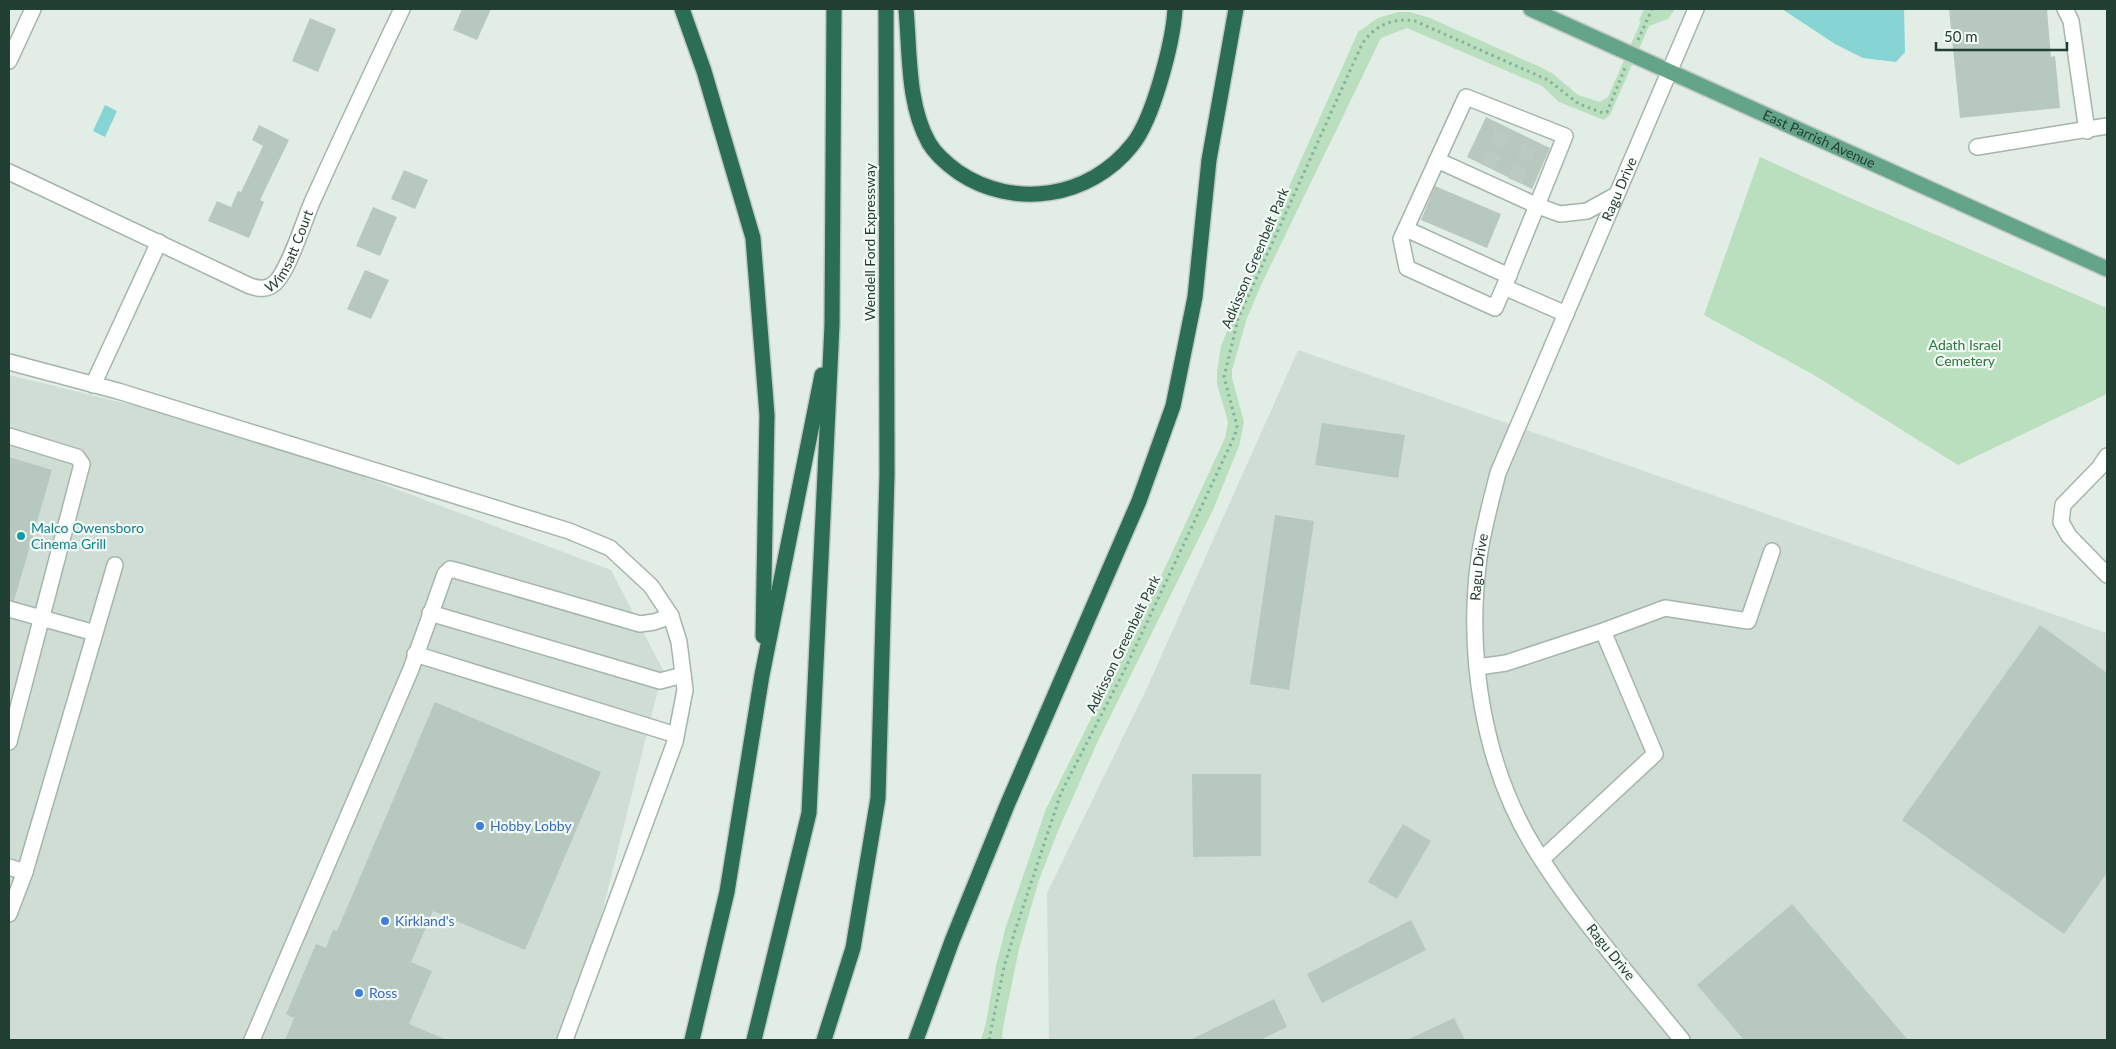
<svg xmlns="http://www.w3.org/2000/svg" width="2116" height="1049" font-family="Lato,sans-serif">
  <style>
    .built { fill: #d0ddd5 }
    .green { fill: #badfbe }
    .water { fill: #87d4d4 }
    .building { fill: #b7c8bf }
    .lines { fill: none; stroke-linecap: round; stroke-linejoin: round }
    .minor-tunnel { stroke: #bbcac2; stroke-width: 15; stroke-dasharray: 15 8; stroke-linecap: butt }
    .minor-casing { stroke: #a4b5ac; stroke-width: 18 }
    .major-casing { stroke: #c1c9c6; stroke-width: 18 }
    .highway-casing { stroke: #c1c9c6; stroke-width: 18 }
    .path { stroke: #81b29b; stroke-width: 3; stroke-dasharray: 2.5 4; stroke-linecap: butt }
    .minor { stroke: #fff; stroke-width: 15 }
    .major { stroke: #64a58a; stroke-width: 15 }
    .highway { stroke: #2b6d55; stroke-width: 15 }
    .culture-dot { fill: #0f9aa8; stroke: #f3f9f5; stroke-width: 2 }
    .shop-dot { fill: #3f7fe0; stroke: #f3f9f5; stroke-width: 2 }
    .labels { text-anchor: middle; stroke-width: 4.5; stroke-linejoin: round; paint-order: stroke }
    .street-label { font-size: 14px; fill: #213f32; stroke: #f3f9f5 }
    .park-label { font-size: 14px; fill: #29783b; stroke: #f3f9f5 }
    .culture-label { font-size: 14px; fill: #0d838f; stroke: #f3f9f5; text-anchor: start }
    .shop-label { font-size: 14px; fill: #366cbe; stroke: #f3f9f5; text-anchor: start }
  </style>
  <rect width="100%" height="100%" fill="#e2ede6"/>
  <g class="built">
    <polygon points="1298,350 2107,633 2107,1040 1049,1040 1047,893 1146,690"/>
    <polygon points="9,375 247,433 611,570 663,670 570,1040 9,1040"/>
  </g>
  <g class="green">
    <polygon points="1644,9 1675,9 1668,19 1649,26 1610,115 1604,120 1559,102 1542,86 1407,28 1381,38 1263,281 1247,318 1232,370 1232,378 1244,422 1239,446 1213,510 1098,741 1058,831 1039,880 1019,949 1003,1027 1002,1040 981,1040 986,1023 996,966 1006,926 1046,809 1152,596 1225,438 1228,422 1217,384 1217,372 1221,346 1252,270 1358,32 1378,18 1398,12 1410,12 1430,18 1538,66 1552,73 1578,95 1600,102 1608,97 1641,21 1639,20"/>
    <polygon points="1760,157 1850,198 2107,308 2107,394 1958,465 1814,375 1704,315"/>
  </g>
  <g class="water">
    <polygon points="1782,9 1904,9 1905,52 1896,62 1863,58 1835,44"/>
    <polygon points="105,105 117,111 105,137 93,131"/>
  </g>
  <g class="building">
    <polygon points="462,9 491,9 477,40 453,30"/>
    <polygon points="1949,9 2047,9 2051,57 2055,56 2060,108 1960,118"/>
    <polygon points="310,18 336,29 318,72 292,61"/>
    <polygon points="1486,117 1550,148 1532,189 1467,157"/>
    <polygon points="259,125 289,140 260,200 264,202 249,238 208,221 217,201 231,207 238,191 241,192 263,146 252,140"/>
    <polygon points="404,170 428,180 415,209 391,199"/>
    <polygon points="1435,186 1501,214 1487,248 1421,220"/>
    <polygon points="373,207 397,217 380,256 356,246"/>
    <polygon points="365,270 389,280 371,319 347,309"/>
    <polygon points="1322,423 1405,435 1398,478 1315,465"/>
    <polygon points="9,457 52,470 14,601 9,600"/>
    <polygon points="1275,515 1314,521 1289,690 1250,684"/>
    <polygon points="2040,625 2107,673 2107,873 2064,934 1902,820"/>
    <polygon points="435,702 601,772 525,950 433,911 411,962 432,971 409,1024 447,1040 285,1040 294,1018 286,1014 316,944 326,948 333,930 337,931"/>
    <polygon points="1192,774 1261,774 1261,856 1193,857"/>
    <polygon points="1403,824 1431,841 1397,899 1368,882"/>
    <polygon points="1792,904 1908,1040 1744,1040 1697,985"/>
    <polygon points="1411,920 1426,950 1322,1003 1307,974"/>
    <polygon points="1274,999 1287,1027 1260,1040 1190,1040"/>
    <polygon points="1454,1018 1465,1040 1407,1040"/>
  </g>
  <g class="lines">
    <g class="minor-tunnel">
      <polyline points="1488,167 1505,126"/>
      <polyline points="1515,181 1532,140"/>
    </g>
    <g class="minor-casing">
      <g id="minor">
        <polyline points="2065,9 2071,21 2087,131"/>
        <polyline points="9,61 33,9"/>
        <polyline points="1977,147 2107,126"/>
        <polyline points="1437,160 1538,206 1560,214 1587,211 1616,195"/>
        <path id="s1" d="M9 172 250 286C259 289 267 290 275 283 289 270 304 220 313 200 342 136 372 72 402 9"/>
        <polyline points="1406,229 1509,276"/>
        <polyline points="1504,287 1565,136 1466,97 1401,239 1407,268 1495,308 1504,287 1566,314"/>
        <polyline points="9,362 118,391 569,531 610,548 651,586 671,616 679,642 685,690 675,742 565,1040"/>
        <polyline points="93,385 159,242"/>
        <polyline points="9,436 77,457 82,464 9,742"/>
        <polyline points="2107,456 2099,468 2063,505 2061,522 2069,536 2107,575"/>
        <polyline points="9,609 95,633"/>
        <polyline points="430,613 660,681 683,675"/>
        <polyline points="1603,631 1665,608 1748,621 1772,551"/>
        <polyline points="415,654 676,735"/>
        <polyline points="1478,667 1506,663 1603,631 1655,754 1542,859"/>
        <polyline points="9,867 25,872"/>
        <polyline points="9,914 25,872 115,565"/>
        <polyline points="252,1040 411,669 445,574 450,569 458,571 640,624 654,622 671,616"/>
        <path id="s2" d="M1682 1040C1632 978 1577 917 1535 849 1483 765 1466 655 1479 558 1483 529 1491 501 1498 473L1696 9"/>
      </g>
    </g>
    <g class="major-casing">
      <g id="major">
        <path id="s3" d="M1531 9 2107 269"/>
      </g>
    </g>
    <g class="highway-casing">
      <g id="highway">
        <polyline points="682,9 704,71 753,238 767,415 763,636"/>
        <path d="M906 9C910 52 907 104 929 143 936 155 947 164 958 172 1014 210 1090 198 1132 145 1153 120 1173 42 1175 9"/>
        <polyline points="692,1040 727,892 762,675 822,375"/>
        <polyline points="754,1040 809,813 832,325 834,9"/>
        <polyline points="824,1040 853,948 878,798 887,475 886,9"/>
        <polyline points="916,1040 952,941 1008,803 1139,501 1173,406 1195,297 1209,160 1236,9"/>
      </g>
    </g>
    <g class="path">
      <polyline points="1638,40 1652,9"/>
      <path d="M989 1040 1004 967 1014 934 1061 793 1126 667 1235 435 1237 426 1224 377 1238 319 1362 44C1374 26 1393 17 1415 21L1548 80 1579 104 1603 113 1607 112 1625 68"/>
    </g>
    <use href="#minor" class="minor"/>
    <use href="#major" class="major"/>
    <use href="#highway" class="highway"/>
  </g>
  <circle class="culture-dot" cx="21" cy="536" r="5"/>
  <g class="shop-dot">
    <circle cx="480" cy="826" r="5"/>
    <circle cx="385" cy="921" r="5"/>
    <circle cx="359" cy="993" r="5"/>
  </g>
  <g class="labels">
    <g class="street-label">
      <text dy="5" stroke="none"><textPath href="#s3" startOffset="316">East Parrish Avenue</textPath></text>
      <text dy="5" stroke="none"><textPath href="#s2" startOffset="939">Ragu Drive</textPath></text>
      <text transform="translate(870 242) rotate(-90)" y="5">Wendell Ford Expressway</text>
      <text dy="5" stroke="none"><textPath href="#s1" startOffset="328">Wimsatt Court</textPath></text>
      <text transform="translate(1255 258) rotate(-67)" y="5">Adkisson Greenbelt Park</text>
      <text dy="5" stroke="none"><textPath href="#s2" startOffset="534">Ragu Drive</textPath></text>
      <text transform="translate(1123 644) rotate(-64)" y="5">Adkisson Greenbelt Park</text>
      <text transform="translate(1611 952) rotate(51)" y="5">Ragu Drive</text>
    </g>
    <g class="park-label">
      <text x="1965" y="350">Adath Israel<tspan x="1965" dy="16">Cemetery</tspan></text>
    </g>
    <g class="culture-label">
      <text x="31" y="533">Malco Owensboro<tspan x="31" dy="16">Cinema Grill</tspan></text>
    </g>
    <g class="shop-label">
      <text x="490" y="831">Hobby Lobby</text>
      <text x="395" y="926">Kirkland's</text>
      <text x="369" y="998">Ross</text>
    </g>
  </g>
  <rect width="2116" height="1049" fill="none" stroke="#213f32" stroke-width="20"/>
  <path d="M1936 42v8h131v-8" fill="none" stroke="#213f32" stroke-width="2.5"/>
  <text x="1944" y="42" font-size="15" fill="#213f32" stroke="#f3f9f5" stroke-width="4" paint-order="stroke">50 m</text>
</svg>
